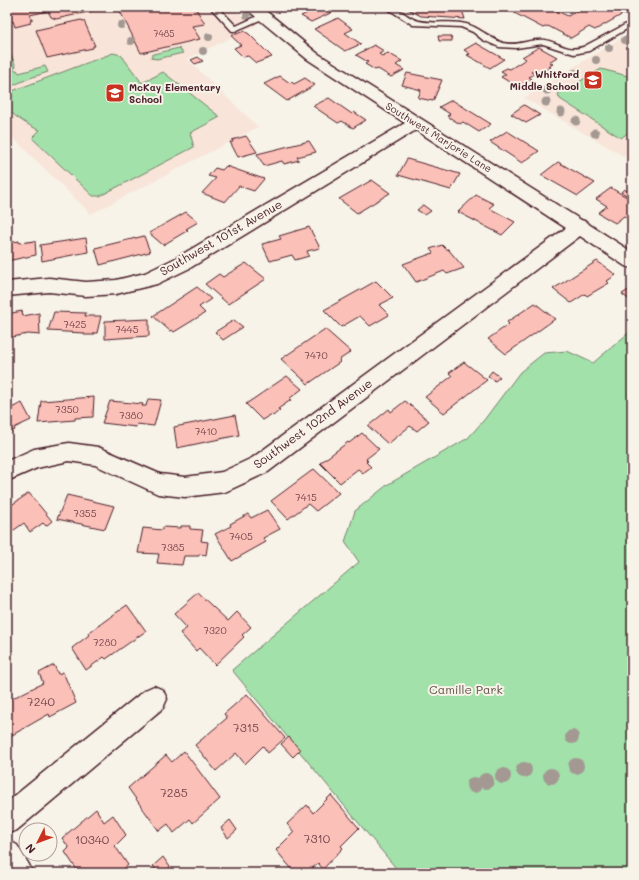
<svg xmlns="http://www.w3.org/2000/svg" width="639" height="880" font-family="Mali,sans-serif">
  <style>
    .built { fill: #f8e4d9 }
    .green { fill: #a2e1aa; stroke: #76806a }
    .building { fill: #fbc0b7; stroke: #4a1f2b }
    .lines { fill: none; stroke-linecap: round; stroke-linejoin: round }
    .lane-casing { stroke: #4a1f2b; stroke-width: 3 }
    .street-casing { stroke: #4a1f2b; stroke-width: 3 }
    .lane { fill: #f7f3e8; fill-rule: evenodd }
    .street { fill: #f7f3e8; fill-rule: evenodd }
    .tree { fill: #a49992 }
    .labels { text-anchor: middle; stroke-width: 4; stroke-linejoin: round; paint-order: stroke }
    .far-number-label { font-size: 9px; fill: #76474e }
    .far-poi-label { font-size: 10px; font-weight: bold; fill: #4a1f2b; stroke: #f7f3e8; text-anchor: end }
    .far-street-label { font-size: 10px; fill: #4a1f2b; stroke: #f7f3e8 }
    .number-label { font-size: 10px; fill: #76474e }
    .street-label { font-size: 12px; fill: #4a1f2b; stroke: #f7f3e8 }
    .park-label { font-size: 12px; fill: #60504b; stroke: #f7f3e8 }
    .near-number-label { font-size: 12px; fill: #76474e }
  </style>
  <rect width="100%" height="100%" fill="#f7f3e8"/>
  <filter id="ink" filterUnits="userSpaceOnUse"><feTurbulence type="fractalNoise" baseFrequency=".025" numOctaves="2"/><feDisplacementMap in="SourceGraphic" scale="8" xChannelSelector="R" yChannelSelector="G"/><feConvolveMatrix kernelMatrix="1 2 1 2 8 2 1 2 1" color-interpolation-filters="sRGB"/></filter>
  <g filter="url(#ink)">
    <g class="built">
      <polygon points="7,7 229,7 257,25 187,59 258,127 91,214 7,132"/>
      <polygon points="632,31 632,161 524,98"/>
    </g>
    <g class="green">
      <polygon points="7,44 16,67 13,68 14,70 17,70 19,73 45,66 48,72 30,78 7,88"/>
      <polygon points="179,48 183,53 157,59 151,58 153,54"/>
      <path d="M113 53 121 55 142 83 163 72 220 117 190 133 194 147 100 196H93L32 138 40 130C32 128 9 114 7 106 6 102 7 97 7 93Z"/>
      <polygon points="601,69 632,77 632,133 629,132 621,138 560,99 558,94"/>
      <polygon points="632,330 632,873 400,873 232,670 359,562 345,542 355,511 387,485 468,438 484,420 520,372 544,353 567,351 593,363"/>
    </g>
    <g class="building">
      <polygon points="7,7 96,7 97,10 56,19 51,17 48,11 30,15 31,18 30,19 32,19 32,20 30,21 31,23 15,27 13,21 7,23"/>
      <polygon points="118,7 195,7 205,24 192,26 200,39 141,53"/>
      <polygon points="307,7 332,7 337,10 311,22 301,16 311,11"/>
      <polygon points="404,7 461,7 465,19 421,16"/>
      <polygon points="503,7 548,7 568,16 584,7 632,7 632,11 626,15 623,14 595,30 589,27 571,38 548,26 543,28"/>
      <polygon points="338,18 353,29 345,33 361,44 345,51 314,29"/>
      <polygon points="81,20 84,21 95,46 93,46 93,48 47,58 36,30"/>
      <polygon points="244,31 249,34 272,57 256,63 248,56 243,57 234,48 241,45 231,36"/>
      <polygon points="438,36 451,36 452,41 439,41"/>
      <polygon points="476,43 504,59 490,68 467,55 470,54 464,50"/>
      <polygon points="374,45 384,51 379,54 382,56 388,53 402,61 396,65 404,70 391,77 378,69 375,70 365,64 368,62 356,55"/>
      <polygon points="539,47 557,57 549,62 553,64 549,66 551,67 540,73 535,70 531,72 535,74 529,77 532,79 523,84 520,83 516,86 501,77 506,74 501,71 507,68 510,69 526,59 522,57"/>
      <polygon points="198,57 203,61 195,64 191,60"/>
      <polygon points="407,73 442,80 433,101 418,98 421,90 402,85"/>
      <polygon points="280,76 290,83 292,82 294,84 305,78 315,85 287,101 264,84"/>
      <polygon points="329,98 352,114 354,112 366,120 353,128 342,121 338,123 313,106"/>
      <polygon points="452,100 491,124 479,132 463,122 460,124 447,116 450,114 439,107"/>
      <polygon points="524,105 540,115 526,123 511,114"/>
      <polygon points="507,131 539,151 522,163 490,142"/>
      <polygon points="246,136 257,152 238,157 230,142 233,142 232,140"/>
      <polygon points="309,141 316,152 297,157 299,160 284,164 282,161 264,166 257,154"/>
      <polygon points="407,159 460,174 451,190 398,175"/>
      <polygon points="558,162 595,183 578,196 541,175"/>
      <polygon points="226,166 249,174 264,179 254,191 239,186 225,202 202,193 216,178 208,176 215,168 222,170"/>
      <polygon points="372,180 390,193 357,213 339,199"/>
      <polygon points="611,188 632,200 632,221 624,216 615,223 598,213 607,206 596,199"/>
      <polygon points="624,189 632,194 632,197 631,198 621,192"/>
      <polygon points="476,195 494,204 489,208 515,222 502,235 458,212"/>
      <polygon points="423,205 431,211 425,215 417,210"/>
      <polygon points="186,212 198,222 186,229 188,230 185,232 163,245 149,233"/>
      <polygon points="309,227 320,248 307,251 309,256 295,260 292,255 270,261 262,244 281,239 279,236"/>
      <polygon points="144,236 150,252 100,265 95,248"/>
      <polygon points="86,238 88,252 42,261 40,245"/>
      <polygon points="19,241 19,243 35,241 36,255 7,261 7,243"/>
      <polygon points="442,245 446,249 448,249 464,268 447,274 444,271 416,282 403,264 433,253 430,249"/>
      <polygon points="597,261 616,275 607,281 609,283 587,296 585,294 571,303 553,289"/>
      <polygon points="246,263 266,279 228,304 205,284 219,274 223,277"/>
      <polygon points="376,281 393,298 379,305 389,315 370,326 360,316 341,327 324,310"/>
      <polygon points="197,287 211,299 199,307 205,313 174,332 172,330 170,331 153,316"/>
      <polygon points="632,288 632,302 622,294"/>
      <polygon points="535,303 555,319 506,354 488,339 509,324 507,322"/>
      <polygon points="22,311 23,316 39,313 40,335 28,334 7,338 7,345 7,314"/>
      <polygon points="54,312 86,313 85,316 101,316 97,333 94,333 94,335 84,335 84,333 48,331"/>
      <polygon points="149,319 149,336 105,339 105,321"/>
      <polygon points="234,320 243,327 223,340 215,332"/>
      <polygon points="325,329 351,352 339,360 340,362 308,384 281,359"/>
      <polygon points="464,362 487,380 444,413 425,397 452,376 449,373"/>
      <polygon points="492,371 500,377 495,381 488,376"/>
      <polygon points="287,376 302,389 289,399 291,400 278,409 280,410 273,416 272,414 262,420 246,404"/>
      <polygon points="94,397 93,417 75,418 75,420 38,423 41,401"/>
      <polygon points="148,399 161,400 154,426 137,424 136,427 102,423 110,401 143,404 142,406 146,406"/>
      <polygon points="405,401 429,421 417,431 410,426 388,444 368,426 389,409 391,412"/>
      <polygon points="22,403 31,420 14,428 15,430 7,433 7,410"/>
      <polygon points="235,415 239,435 177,448 174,427"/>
      <polygon points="362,433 379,449 366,459 368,461 366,462 371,467 363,473 358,469 340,483 320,463 348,442 349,443"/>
      <polygon points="314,469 339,493 316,511 308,504 288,519 271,501"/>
      <polygon points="29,493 52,521 46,526 43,523 30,532 24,523 7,535 7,508"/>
      <polygon points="67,495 114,506 105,529 57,519"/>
      <polygon points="267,510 280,529 263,538 266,542 232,561 215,534 231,526 230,524 248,514 251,518"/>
      <polygon points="181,526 190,526 190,529 203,530 201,541 208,542 206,555 199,554 199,556 184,556 182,565 157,563 159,554 138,553 143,528 162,530 163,527 181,528"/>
      <polygon points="198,593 228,621 237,612 251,627 242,635 244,637 215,665 199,648 196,651 180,633 187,628 174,614"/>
      <polygon points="127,605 146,631 106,659 104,657 86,670 72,648 89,635 88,633"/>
      <polygon points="54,665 58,674 63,672 76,703 50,717 49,714 7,738 7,701 43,683 39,673"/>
      <polygon points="247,694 285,738 268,753 263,746 245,764 236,753 216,771 195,745 227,718 224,714"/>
      <polygon points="289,737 300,750 293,757 281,744"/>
      <polygon points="184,751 220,799 193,823 190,819 174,833 168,824 159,831 128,788 166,755 172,762"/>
      <polygon points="331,795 359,828 341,846 343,848 323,869 318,863 307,873 295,873 276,850 294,832 287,824 307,805 313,813"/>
      <polygon points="96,809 104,822 113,815 126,835 115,846 128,865 119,873 79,873 65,852 69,848 62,838"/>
      <polygon points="230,820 237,830 228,838 221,828"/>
      <polygon points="163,857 170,867 163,873 158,873 153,866"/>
    </g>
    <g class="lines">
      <g class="lane-casing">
        <g id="lane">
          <polygon points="210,7 218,7 236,26 262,14 268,14 269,16 235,31 232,31"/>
          <path d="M385 7C402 7 406 18 419 21 432 24 448 21 461 23 478 25 488 38 503 43 517 47 531 38 545 40 560 43 567 52 583 47L632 21V26L589 51 574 54 543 44 516 48 499 47 483 40 473 32 461 27 413 25Z"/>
        </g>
      </g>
      <g class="street-casing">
        <g id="street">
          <polygon points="244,7 261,7 317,53 581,220 587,222 590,225 632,252 632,268 625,266 580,236 268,472 225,492 185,497 158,494 95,465 69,461 37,468 7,481 7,461 34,449 69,443 98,447 160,474 185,477 222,472 252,458 566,228 416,130 190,268 157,284 116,294 86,296 49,292 7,296 7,282 49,278 86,282 116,280 145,273 176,258 405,123 307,59"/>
          <polygon points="154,686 163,690 167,699 163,708 17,830 7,834 7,802 145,690"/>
          <polygon points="7,840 17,845 28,863 33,873 7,873"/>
        </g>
      </g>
      <use href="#lane" class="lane"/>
      <use href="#street" class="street"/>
    </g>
    <g class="tree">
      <circle cx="247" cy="15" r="4"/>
      <circle cx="121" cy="25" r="4"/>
      <circle cx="209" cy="37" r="4"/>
      <circle cx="625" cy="40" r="4"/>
      <circle cx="131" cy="41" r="4"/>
      <circle cx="609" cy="48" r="4"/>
      <circle cx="203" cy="51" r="4"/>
      <circle cx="596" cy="60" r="4"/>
      <circle cx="575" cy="73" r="4"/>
      <circle cx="547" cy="90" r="4.5"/>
      <circle cx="546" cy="102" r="4.5"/>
      <circle cx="561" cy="112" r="4.5"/>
      <circle cx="576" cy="121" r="4.5"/>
      <circle cx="595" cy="133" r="4.5"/>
      <circle cx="572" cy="737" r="7"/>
      <circle cx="576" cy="766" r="8"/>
      <circle cx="524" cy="770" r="8"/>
      <circle cx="503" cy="776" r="8"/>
      <circle cx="551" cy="776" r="8"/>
      <circle cx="486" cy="781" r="8"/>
      <circle cx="474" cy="785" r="8"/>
    </g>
  </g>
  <defs>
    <g id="school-square" transform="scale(1)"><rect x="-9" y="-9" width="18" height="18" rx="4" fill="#c8321e" stroke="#f7f3e8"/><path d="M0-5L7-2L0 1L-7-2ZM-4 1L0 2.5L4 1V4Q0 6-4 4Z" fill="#fff"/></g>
  </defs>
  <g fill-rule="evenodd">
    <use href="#school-square" x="593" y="80"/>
    <use href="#school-square" x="115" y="93"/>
  </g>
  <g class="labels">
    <g class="far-number-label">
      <text x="164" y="37">7485</text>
    </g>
    <g class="far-poi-label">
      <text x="579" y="78">Whitford<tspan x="579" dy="12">Middle School</tspan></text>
      <text x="129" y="91" text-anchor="start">McKay Elementary<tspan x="129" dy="12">School</tspan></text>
    </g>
    <g class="far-street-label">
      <text transform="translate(439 137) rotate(32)" y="4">Southwest Marjorie Lane</text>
    </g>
    <g class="number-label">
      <text x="75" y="328">7425</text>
      <text x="127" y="333">7445</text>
      <text x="316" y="359">7470</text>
      <text x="67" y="413">7350</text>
      <text x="131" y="419">7380</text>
      <text x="206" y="435">7410</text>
      <text x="306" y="501">7415</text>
      <text x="85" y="517">7355</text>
      <text x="241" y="540">7405</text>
      <text x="173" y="551">7385</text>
      <text x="215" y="634">7320</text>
      <text x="105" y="646">7280</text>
    </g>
    <g class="street-label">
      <text transform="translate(221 238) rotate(-30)" y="4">Southwest 101st Avenue</text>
      <text transform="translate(313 424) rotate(-36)" y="4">Southwest 102nd Avenue</text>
    </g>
    <g class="park-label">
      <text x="466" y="694">Camille Park</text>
    </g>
    <g class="near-number-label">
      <text x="41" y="706">7240</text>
      <text x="246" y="732">7315</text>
      <text x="174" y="797">7285</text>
      <text x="317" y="843">7310</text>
      <text x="92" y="844">10340</text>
    </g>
  </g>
  <rect width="639" height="880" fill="none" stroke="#f7f3e8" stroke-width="24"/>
  <rect x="12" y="12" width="615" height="856" fill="none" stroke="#4a1f2b" stroke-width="1.5" filter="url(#ink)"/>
  <g transform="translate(38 842) rotate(228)"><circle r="19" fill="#f7f3e8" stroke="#b29e9c"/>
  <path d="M0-3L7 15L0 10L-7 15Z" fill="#c8321e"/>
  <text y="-6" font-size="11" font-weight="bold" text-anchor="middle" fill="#4a1f2b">N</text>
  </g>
</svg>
